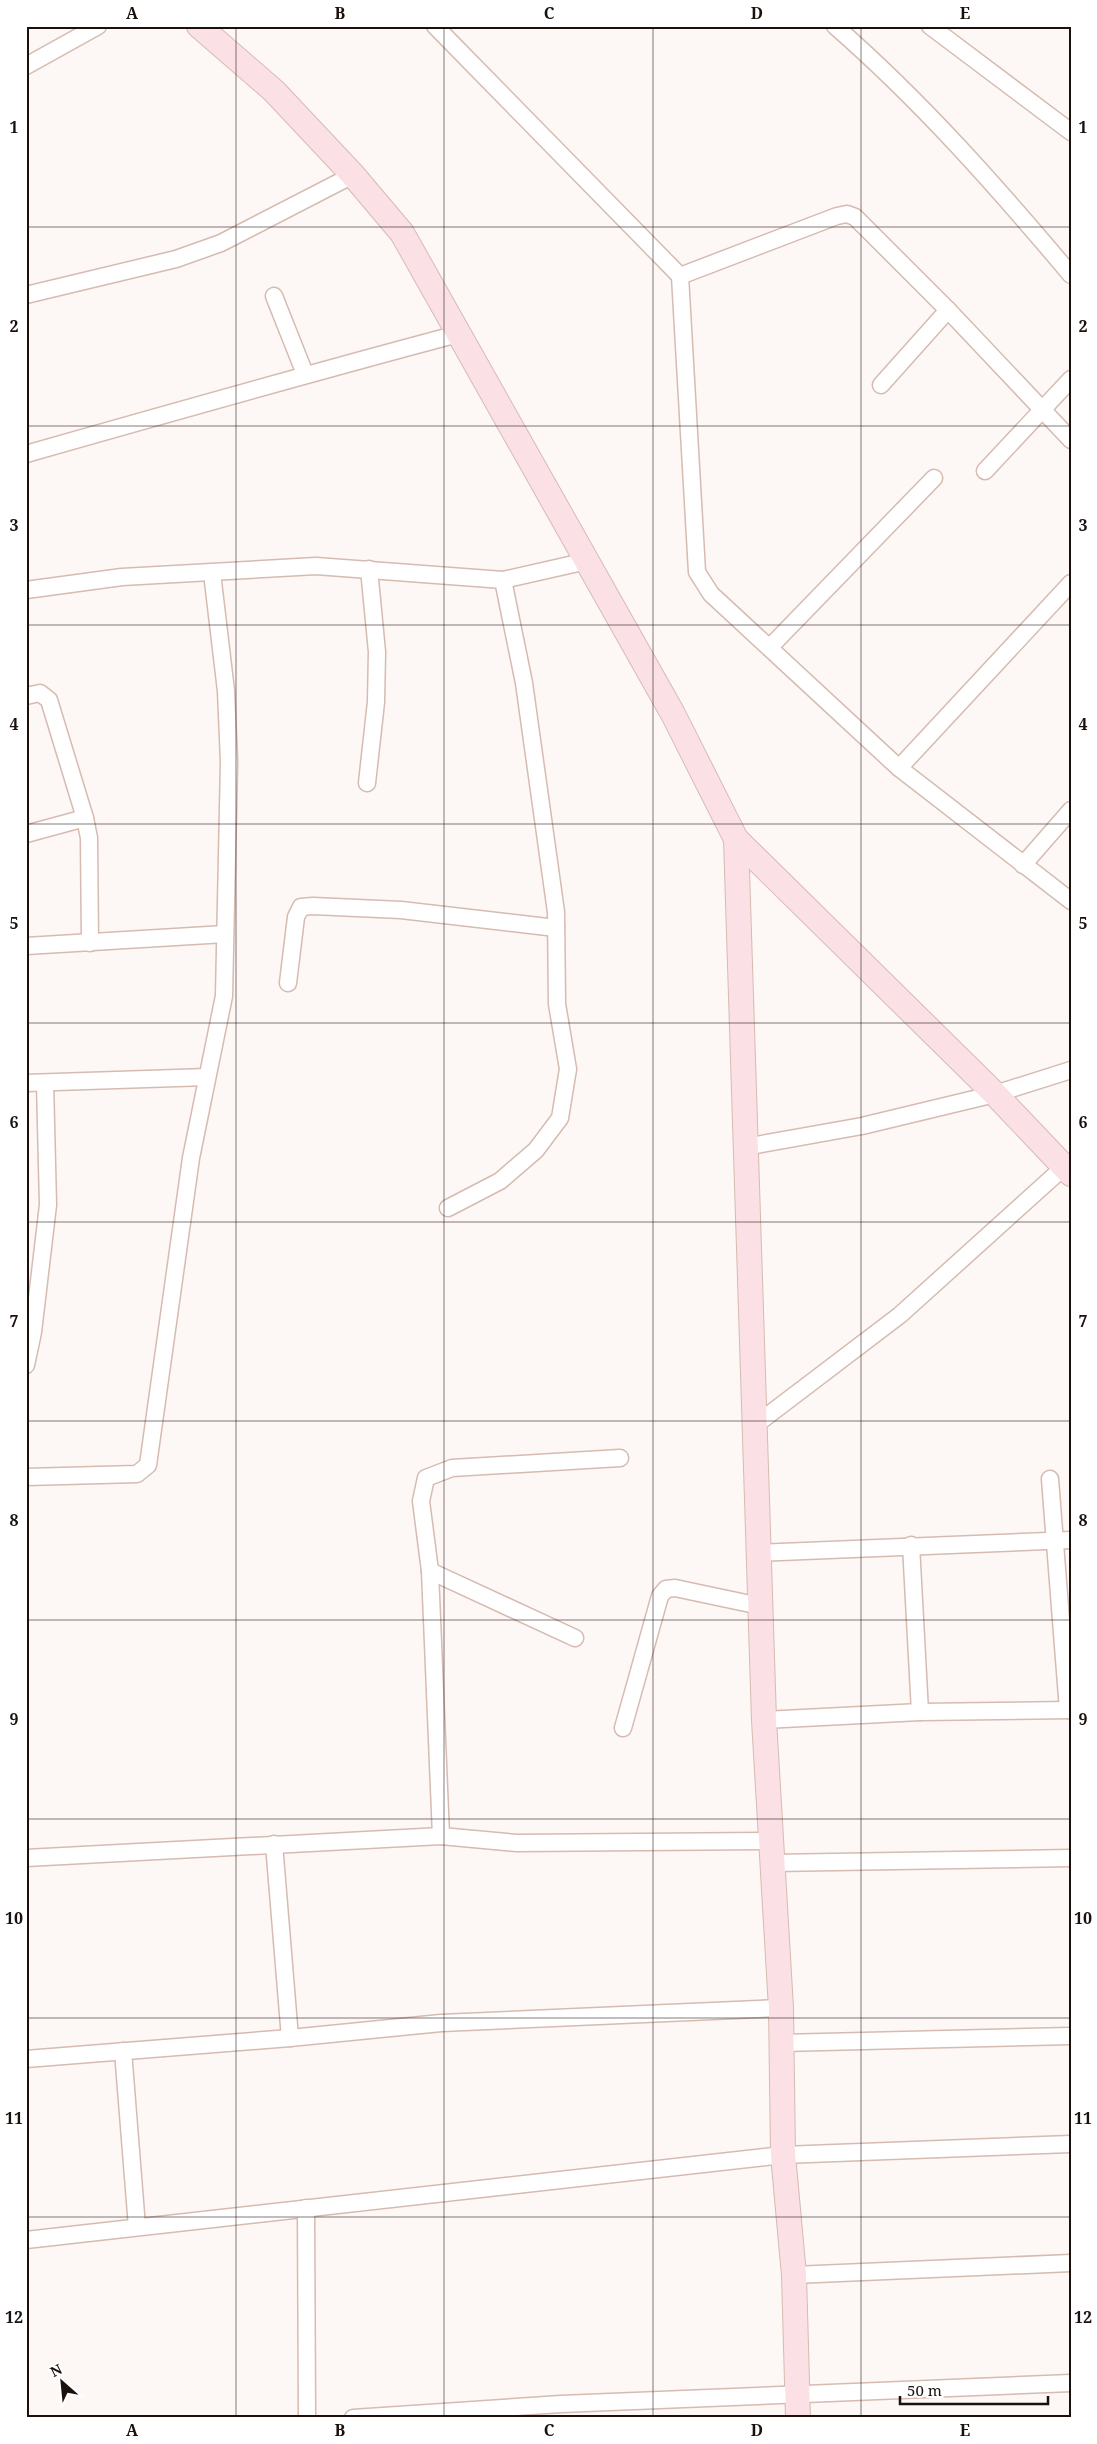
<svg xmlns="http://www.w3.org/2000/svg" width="1097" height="2444" font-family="'Noto Serif',serif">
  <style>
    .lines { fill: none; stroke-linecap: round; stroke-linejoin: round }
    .street-casing { stroke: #d6bbb1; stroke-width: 19 }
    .secondary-casing { stroke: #d6bbb1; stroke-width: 26 }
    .street { stroke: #fff; stroke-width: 16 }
    .secondary { stroke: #fbe0e6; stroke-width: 24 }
    .grid { fill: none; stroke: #1a110d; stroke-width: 1; stroke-opacity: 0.55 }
    .neatline { fill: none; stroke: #1a110d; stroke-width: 2 }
    .grid-label { font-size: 16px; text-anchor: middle; font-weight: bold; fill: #1a110d }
  </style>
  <rect width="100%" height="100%" fill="#fdf7f5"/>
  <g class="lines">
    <g class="street-casing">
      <g id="street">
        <polyline points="435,26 680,276 837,216 847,214 855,217 948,310 1071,440"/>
        <path d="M835 26C922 102 997 187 1071 275"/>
        <polyline points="930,26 1071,132"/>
        <polyline points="26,66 98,26"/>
        <polyline points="680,276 697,572 711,594 899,768 1071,901"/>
        <polyline points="26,295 176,259 221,243 353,175"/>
        <polyline points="274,296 305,374"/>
        <polyline points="881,385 948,310"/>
        <path d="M26 454C170 413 314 372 458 334"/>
        <polyline points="985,471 1071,379"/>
        <polyline points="26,590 122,577 316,566 503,580 587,561"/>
        <polyline points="770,647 934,478"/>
        <polyline points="26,696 40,693 49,700 85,818 89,838 90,943"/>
        <polyline points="899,768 1071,583"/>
        <polyline points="367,783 376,702 377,652 369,569"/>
        <polyline points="26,834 85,818"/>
        <polyline points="1023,865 1071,810"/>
        <polyline points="26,946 225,934"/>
        <polyline points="288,983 296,917 301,907 313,906 401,910 556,928"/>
        <polyline points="26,1083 207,1077"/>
        <polyline points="745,1147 862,1126 995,1094 1071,1070"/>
        <polyline points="448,1208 500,1181 536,1150 560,1118 568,1069 557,1004 556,912 524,683 503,580"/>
        <polyline points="26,1365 33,1332 48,1205 45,1083"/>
        <polyline points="754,1426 900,1315 1064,1167"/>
        <polyline points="26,1477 137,1474 148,1465 191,1158 224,996 229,762 226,691 212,573"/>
        <polyline points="1050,1479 1068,1710"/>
        <polyline points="911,1545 920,1712"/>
        <polyline points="758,1553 1071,1540"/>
        <polyline points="430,1571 575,1638"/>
        <polyline points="764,1720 920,1712 1071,1710"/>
        <polyline points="623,1728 660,1596 666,1589 675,1588 760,1606"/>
        <polyline points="441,1836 430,1571 421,1501 426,1478 452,1468 620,1458"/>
        <polyline points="274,1844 290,2038"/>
        <polyline points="26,1858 441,1836 517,1843 772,1841"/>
        <polyline points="773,1863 1071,1858"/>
        <polyline points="781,2043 1071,2036"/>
        <polyline points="123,2051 137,2227"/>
        <polyline points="26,2059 290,2038 441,2023 781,2008"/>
        <polyline points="306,2208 307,2418"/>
        <polyline points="26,2240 783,2155 1071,2144"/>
        <polyline points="794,2275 1071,2263"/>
        <polyline points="353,2418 561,2404 1071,2383"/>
      </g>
    </g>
    <g class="secondary-casing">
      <g id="secondary">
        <polyline points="199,26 274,91 353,175 402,233 673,714 736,839 995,1094 1071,1174"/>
        <polyline points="736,839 764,1720 781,2008 783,2155 794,2275 798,2418"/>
      </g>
    </g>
    <use href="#street" class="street"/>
    <use href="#secondary" class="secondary"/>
  </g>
  <path class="grid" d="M236 26V2418M444 26V2418M653 26V2418M861 26V2418M26 227H1071M26 426H1071M26 625H1071M26 824H1071M26 1023H1071M26 1222H1071M26 1421H1071M26 1620H1071M26 1819H1071M26 2018H1071M26 2217H1071"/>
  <rect width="1097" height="2444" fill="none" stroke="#ffffff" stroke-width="55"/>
  <g transform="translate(62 2382) rotate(333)" stroke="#ffffff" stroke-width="4" paint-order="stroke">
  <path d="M0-4L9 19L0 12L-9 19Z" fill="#1a110d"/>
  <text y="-8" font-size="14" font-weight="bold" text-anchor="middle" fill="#1a110d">N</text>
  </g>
  <path d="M900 2396v8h148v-8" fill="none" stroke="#1a110d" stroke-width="2.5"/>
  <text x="907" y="2396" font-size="15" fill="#1a110d" stroke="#ffffff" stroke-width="4" paint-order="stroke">50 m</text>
  <rect x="28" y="28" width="1042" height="2388" class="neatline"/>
  <g class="grid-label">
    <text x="132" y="19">A</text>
    <text x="340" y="19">B</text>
    <text x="549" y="19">C</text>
    <text x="757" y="19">D</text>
    <text x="965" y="19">E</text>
    <text x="14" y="133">1</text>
    <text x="1083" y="133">1</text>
    <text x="14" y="332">2</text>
    <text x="1083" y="332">2</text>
    <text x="14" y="531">3</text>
    <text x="1083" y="531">3</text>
    <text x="14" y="730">4</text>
    <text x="1083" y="730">4</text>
    <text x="14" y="929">5</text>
    <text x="1083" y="929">5</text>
    <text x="14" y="1128">6</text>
    <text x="1083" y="1128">6</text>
    <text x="14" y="1327">7</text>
    <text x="1083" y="1327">7</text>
    <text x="14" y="1526">8</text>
    <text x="1083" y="1526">8</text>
    <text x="14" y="1725">9</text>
    <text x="1083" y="1725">9</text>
    <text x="14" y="1924">10</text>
    <text x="1083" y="1924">10</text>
    <text x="14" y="2124">11</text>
    <text x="1083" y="2124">11</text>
    <text x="14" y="2323">12</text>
    <text x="1083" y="2323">12</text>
    <text x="132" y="2436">A</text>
    <text x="340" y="2436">B</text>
    <text x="549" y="2436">C</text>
    <text x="757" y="2436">D</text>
    <text x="965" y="2436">E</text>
  </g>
</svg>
